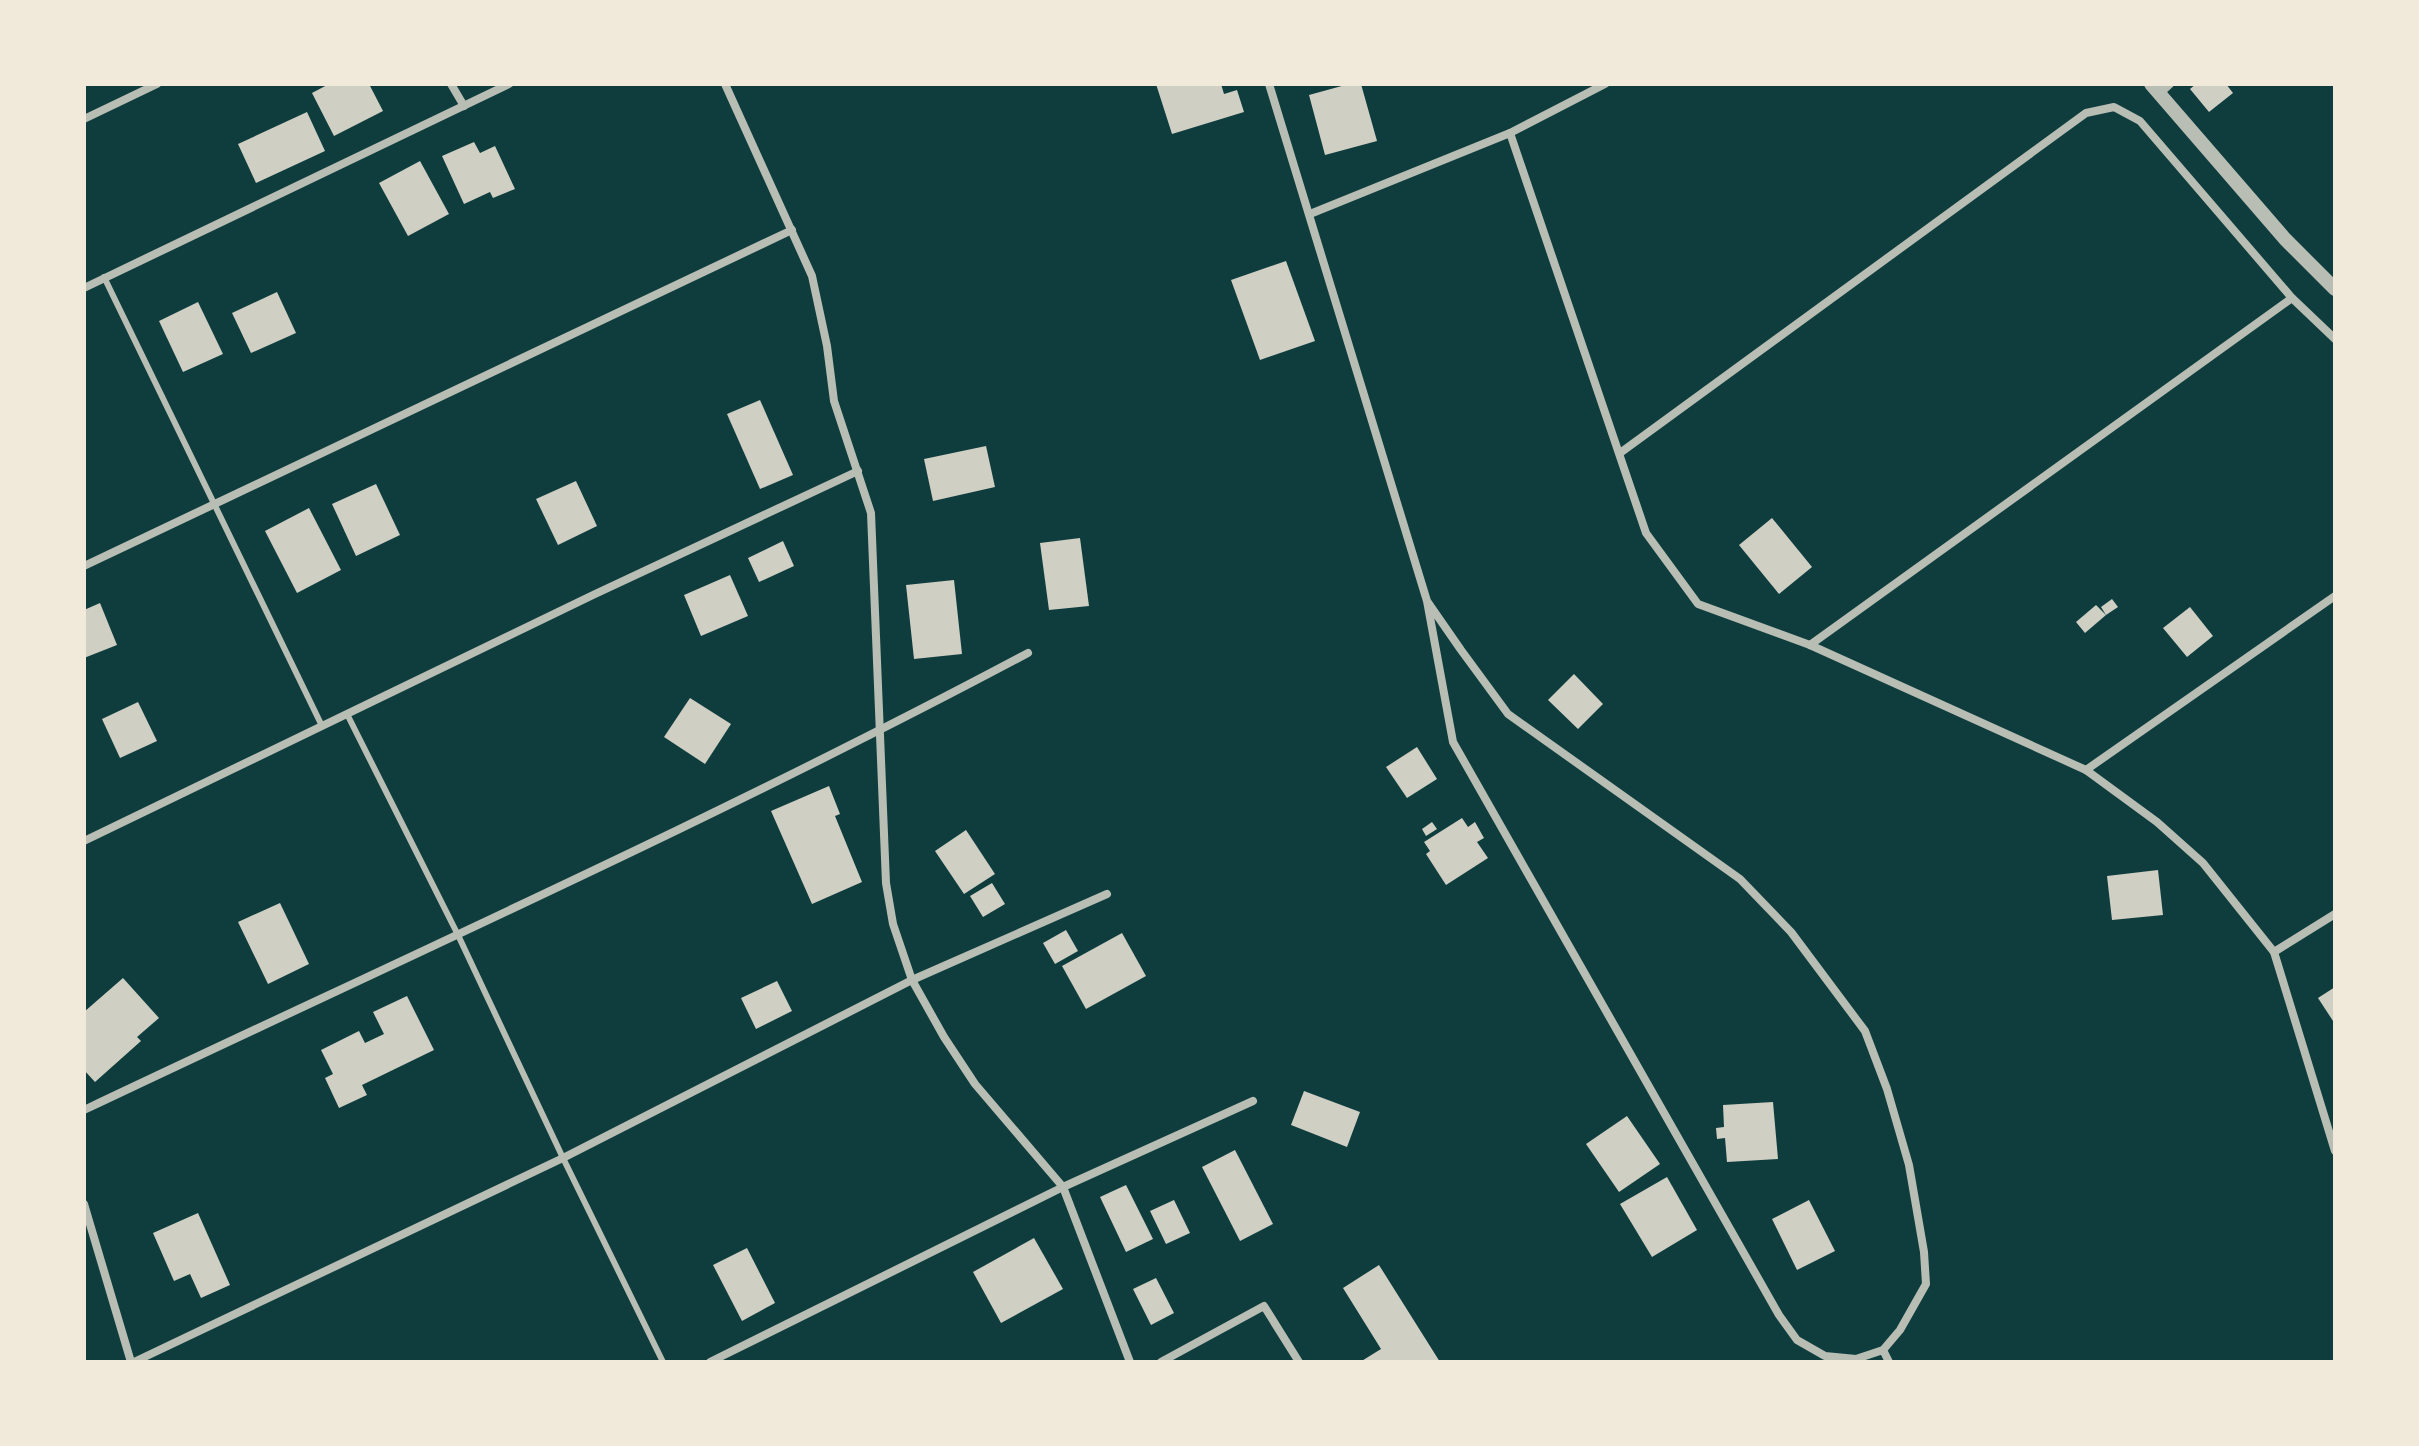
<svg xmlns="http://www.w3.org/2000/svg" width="2419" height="1446" font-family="Barlow,sans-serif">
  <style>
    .building { fill: #cfcfc3 }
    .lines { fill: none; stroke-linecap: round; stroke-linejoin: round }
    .service { stroke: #b8beb3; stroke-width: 6 }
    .minor { stroke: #b8beb3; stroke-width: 8 }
    .tertiary { stroke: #b8beb3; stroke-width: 14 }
  </style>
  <rect width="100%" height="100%" fill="#0f3d3e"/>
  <g class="building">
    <polygon points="329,84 369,84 383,111 334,136 312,93"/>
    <polygon points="1156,84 1221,84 1224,94 1237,90 1244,112 1172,134"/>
    <polygon points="1349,84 1361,84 1377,141 1325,155 1309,95"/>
    <polygon points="2196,84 2226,84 2233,93 2209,112 2190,89"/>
    <polygon points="307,112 325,151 256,183 238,144"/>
    <polygon points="474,142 480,153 495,146 515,189 493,198 490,192 464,204 442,156"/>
    <polygon points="420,161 449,214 408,236 379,183"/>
    <polygon points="1286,261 1315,341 1260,360 1231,280"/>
    <polygon points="277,292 296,333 251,353 232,313"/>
    <polygon points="198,302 223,354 183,372 159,321"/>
    <polygon points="760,400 793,475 760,489 727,414"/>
    <polygon points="986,446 995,487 933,501 924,459"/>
    <polygon points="576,481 597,526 558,545 536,499"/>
    <polygon points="376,484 400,535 356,556 332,504"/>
    <polygon points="309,508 341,570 297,593 265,531"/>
    <polygon points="1772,518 1812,567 1779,594 1739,545"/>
    <polygon points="1080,538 1089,606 1049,610 1040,543"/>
    <polygon points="783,541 794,566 759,582 748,558"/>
    <polygon points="730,575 748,616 701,636 684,595"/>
    <polygon points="954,580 962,654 914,659 906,585"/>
    <polygon points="2112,599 2118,607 2106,615 2101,607"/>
    <polygon points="100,603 117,645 84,658 84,610"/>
    <polygon points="2096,605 2106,615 2085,633 2076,622"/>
    <polygon points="2190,607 2213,636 2187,657 2163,628"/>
    <polygon points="1574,674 1603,704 1578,729 1548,700"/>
    <polygon points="690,698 731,724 705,764 664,737"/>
    <polygon points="138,702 157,741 120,758 102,719"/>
    <polygon points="1417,747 1437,779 1407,798 1386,767"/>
    <polygon points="829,786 840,814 835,816 862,882 812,904 771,811"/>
    <polygon points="1462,818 1468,827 1475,822 1484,838 1477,842 1488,858 1446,885 1426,854 1430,851 1424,842"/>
    <polygon points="1432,822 1437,829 1426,836 1422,829"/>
    <polygon points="966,830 995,874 964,894 935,851"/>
    <polygon points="2158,870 2163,915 2112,920 2107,876"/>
    <polygon points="992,883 1005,904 983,917 970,896"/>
    <polygon points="280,903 309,964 268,984 238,922"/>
    <polygon points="1066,930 1078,951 1055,964 1043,943"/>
    <polygon points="1122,933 1146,976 1086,1009 1062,966"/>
    <polygon points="123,978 159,1018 137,1037 141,1041 95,1082 84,1070 84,1012"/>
    <polygon points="777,981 792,1011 756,1029 741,998"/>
    <polygon points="2335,987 2335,1024 2318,998"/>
    <polygon points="407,996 434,1050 362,1085 367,1095 339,1108 325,1078 333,1074 321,1050 359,1031 365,1043 384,1034 373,1012"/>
    <polygon points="1304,1091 1360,1112 1347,1147 1291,1125"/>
    <polygon points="1773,1102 1778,1159 1727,1162 1725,1138 1717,1139 1716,1128 1724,1127 1723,1105"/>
    <polygon points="1627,1116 1660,1164 1619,1192 1586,1144"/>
    <polygon points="1235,1150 1273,1224 1240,1241 1202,1167"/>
    <polygon points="1667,1177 1697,1230 1652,1257 1620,1204"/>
    <polygon points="1126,1185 1153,1239 1126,1252 1100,1197"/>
    <polygon points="1174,1200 1190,1233 1166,1244 1150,1211"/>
    <polygon points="1809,1200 1835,1251 1797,1270 1772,1219"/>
    <polygon points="198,1213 230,1285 201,1298 190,1274 174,1281 153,1233"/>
    <polygon points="1034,1238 1063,1289 1001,1323 973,1272"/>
    <polygon points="747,1248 775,1303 742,1321 713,1265"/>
    <polygon points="1379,1265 1440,1362 1360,1362 1381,1349 1343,1288"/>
    <polygon points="1156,1278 1174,1313 1151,1325 1133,1289"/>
  </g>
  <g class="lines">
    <g class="service">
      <polyline points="104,277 322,726"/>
      <polyline points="347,714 458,935 563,1158 663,1362"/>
    </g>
    <g class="minor">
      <polyline points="451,84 464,106"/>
      <polyline points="725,84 812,276 827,346 834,401 871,513 886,883 893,924 912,980 944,1037 975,1084 1063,1187 1130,1362"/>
      <polyline points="1269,84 1427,601 1453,742 1779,1315 1797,1340 1825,1356 1856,1359 1883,1350 1900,1330 1926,1284 1924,1252 1909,1165 1887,1089 1865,1031 1791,932 1740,879 1508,714 1461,650 1427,601"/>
      <polyline points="2159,94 2170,84"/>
      <polyline points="84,119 157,84"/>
      <polyline points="1510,133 1646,533 1698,604 1810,645 2086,770 2157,822 2203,863 2274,952 2335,1151"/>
      <polyline points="1310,214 1510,133 1605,84"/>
      <polyline points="84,288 509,84"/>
      <polyline points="1620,453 2086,113 2114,107 2140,121 2292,298 2335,339"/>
      <polyline points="84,566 792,230"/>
      <polyline points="1810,645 2292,298"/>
      <polyline points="2086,770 2335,596"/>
      <polyline points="84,841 593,595 858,471"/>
      <polyline points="2274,952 2335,914"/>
      <path d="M84 1110C400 960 720 817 1028 653"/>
      <polyline points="84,1204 131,1362"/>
      <polyline points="1883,1350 1889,1362"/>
      <polyline points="134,1362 563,1158 912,980 1107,894"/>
      <polyline points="710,1362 1063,1187 1253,1101"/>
      <polyline points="1161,1362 1264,1306 1299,1362"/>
    </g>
    <polyline class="tertiary" points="2151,84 2285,239 2335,289"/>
  </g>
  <rect width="2419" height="1446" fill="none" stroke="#f1e9da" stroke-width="172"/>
</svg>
